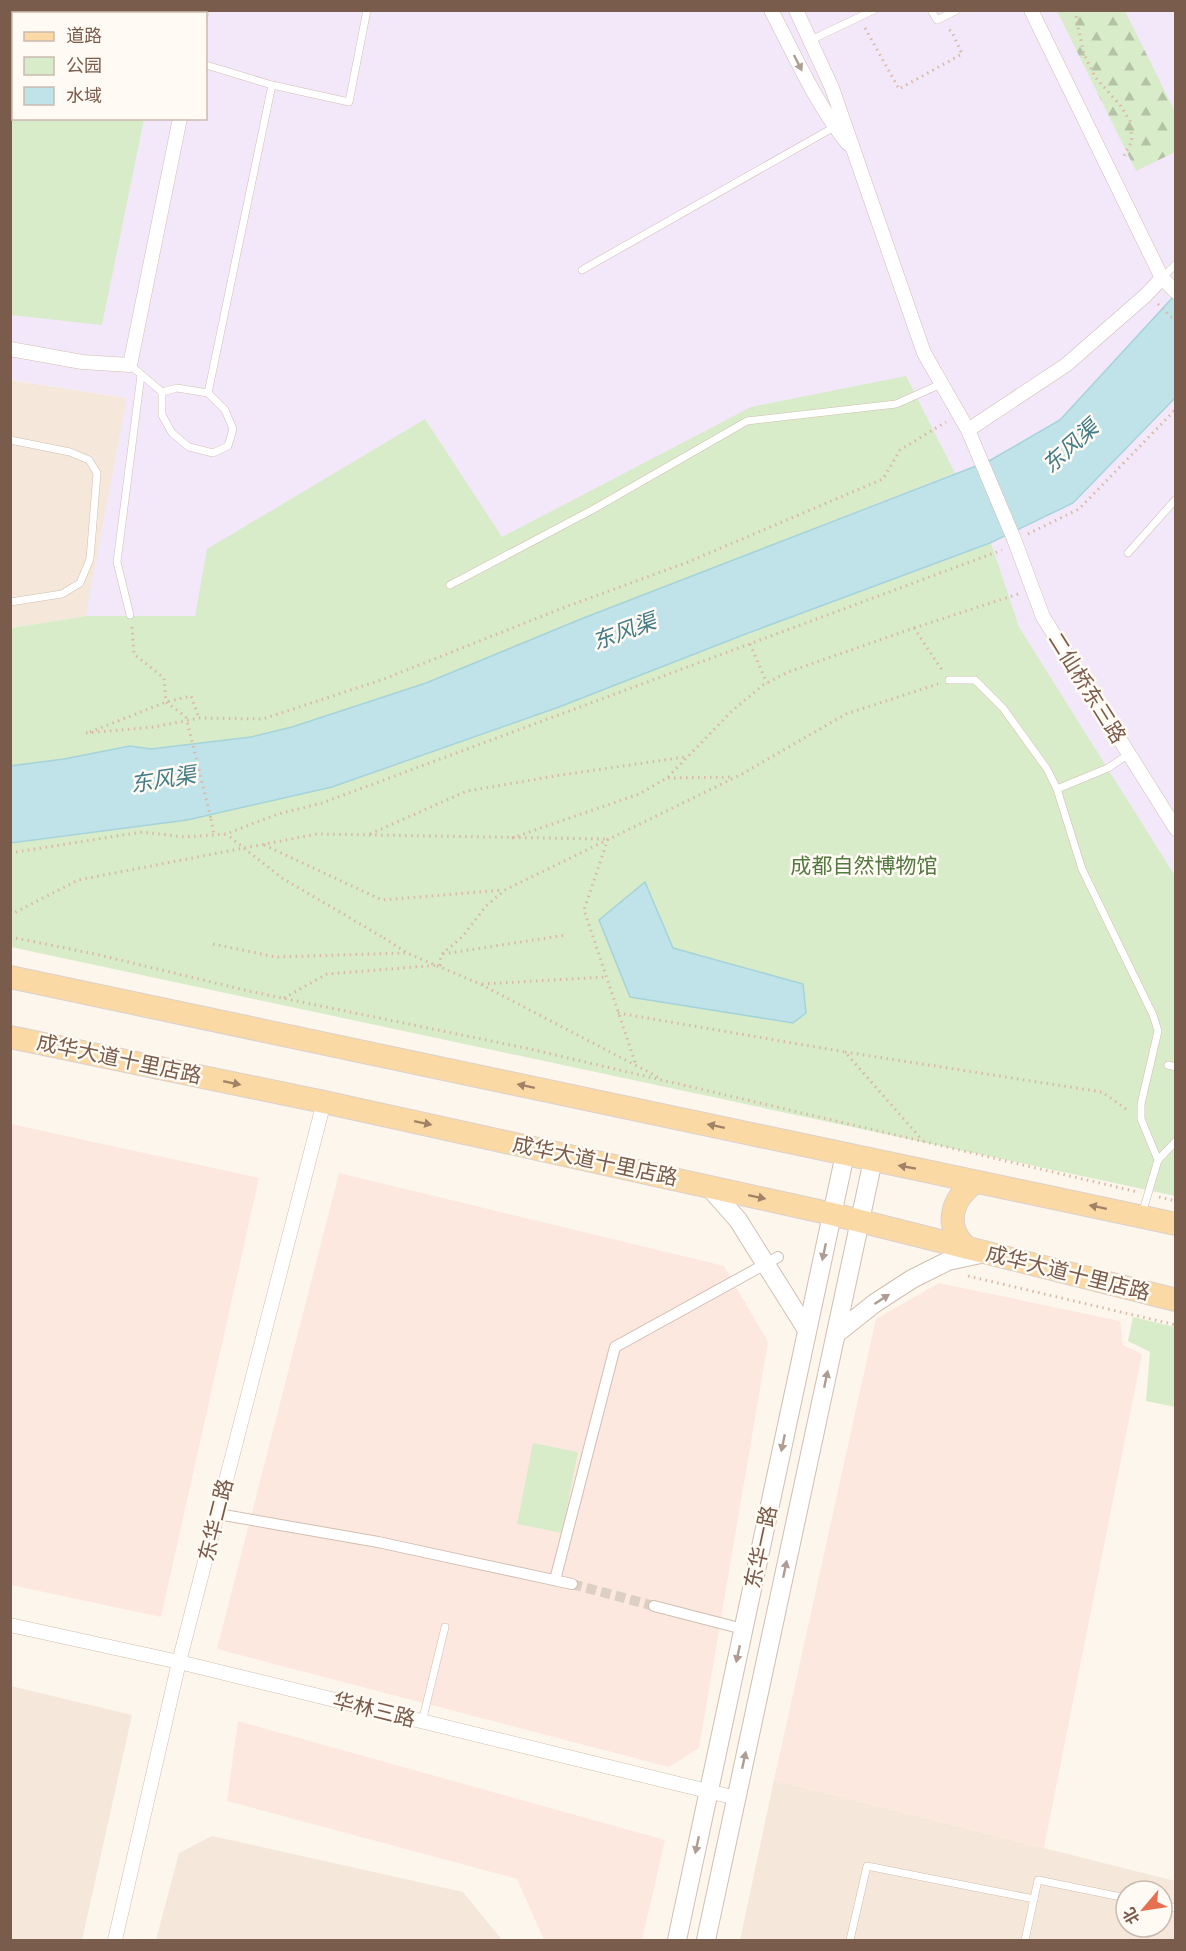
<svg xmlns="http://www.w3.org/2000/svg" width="1186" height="1951" font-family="'Roboto Condensed','Noto Sans SC',sans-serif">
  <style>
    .residential { fill: #f5e8da; fill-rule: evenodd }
    .commercial { fill: #fde8e0 }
    .education { fill: #f3e8fa; fill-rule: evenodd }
    .green { fill: #d8ecc9 }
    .forest { fill: url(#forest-firs) }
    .water { fill: #bfe3e8; stroke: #a5d3da; stroke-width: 1.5 }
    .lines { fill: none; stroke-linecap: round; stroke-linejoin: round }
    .pedestrian-tunnel { stroke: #dcd0c4; stroke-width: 10; stroke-dasharray: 10 5; stroke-linecap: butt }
    .service-casing { stroke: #d1beb0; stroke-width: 8 }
    .pedestrian-casing { stroke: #d1beb0; stroke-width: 12 }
    .minor-casing { stroke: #d1beb0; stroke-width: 15 }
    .tertiary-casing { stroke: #d1beb0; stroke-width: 20 }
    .primary-casing { stroke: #dad1cd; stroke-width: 24 }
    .path { stroke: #d9b8a5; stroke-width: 3; stroke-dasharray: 1.5 4.5; stroke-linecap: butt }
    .service { stroke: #fff; stroke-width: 7 }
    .pedestrian { stroke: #fff; stroke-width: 10 }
    .minor { stroke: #fff; stroke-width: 14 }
    .tertiary { stroke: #fff; stroke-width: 18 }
    .primary { stroke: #fbd9a5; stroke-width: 22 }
    .path-bridge { stroke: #d9b8a5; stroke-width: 3; stroke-dasharray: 1.5 4.5; stroke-linecap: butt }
    .oneway { fill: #af9d94 }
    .oneway2 { fill: #a18267 }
    .labels { text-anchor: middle; stroke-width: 5; stroke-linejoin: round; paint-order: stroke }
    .street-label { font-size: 21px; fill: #7a5c4d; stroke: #fffaf3 }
    .park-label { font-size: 21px; fill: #537a41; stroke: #fffaf3 }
    .water-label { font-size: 22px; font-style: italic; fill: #437c86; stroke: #fffaf3 }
  </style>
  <defs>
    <pattern id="forest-firs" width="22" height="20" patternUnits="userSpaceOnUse" patternTransform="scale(1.5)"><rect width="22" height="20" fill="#d8ecc9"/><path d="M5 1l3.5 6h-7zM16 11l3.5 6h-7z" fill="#b4c2a5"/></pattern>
  </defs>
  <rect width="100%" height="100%" fill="#fdf6ec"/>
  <g class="residential">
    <polygon points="10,380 127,398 86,616 11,628"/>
    <polygon points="11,1686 132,1715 82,1940 11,1940"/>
    <path d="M774 1780 1175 1881V1940H740ZM1126 1891H1162V1927H1126Z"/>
    <polygon points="212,1836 463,1892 502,1940 156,1940 179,1853"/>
  </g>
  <g class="commercial">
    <polygon points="11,1124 259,1178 161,1617 11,1585"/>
    <polygon points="339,1173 724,1266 768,1342 699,1748 669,1767 217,1649"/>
    <polygon points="939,1283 1120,1321 1123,1345 1142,1354 1044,1848 774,1780 876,1319"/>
    <polygon points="238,1721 665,1840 642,1940 544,1940 517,1879 227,1801"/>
  </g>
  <path class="education" d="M10 11H1175V1196L65 724 127 398 11 380ZM14 14H206V118H14Z"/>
  <g class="green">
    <polygon points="11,10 166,11 165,14 14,14 14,118 144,119 102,325 11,315"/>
    <polygon points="906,376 955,473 581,619 426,683 292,727 251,737 151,749 130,746 64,759 11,766 11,628 86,616 195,616 207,549 425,419 502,537 751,407"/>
    <polygon points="991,543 1019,627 1175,876 1175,1196 11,947 10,843 187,820 332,787 559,707 743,635"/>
    <polygon points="1133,1317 1175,1327 1175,1407 1146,1401 1150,1352 1128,1341"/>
    <polygon points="533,1443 578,1452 562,1533 517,1524"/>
  </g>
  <polygon class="forest" points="1057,11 1125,11 1175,112 1175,152 1136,171"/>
  <g class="water">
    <polygon points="1175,295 1175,398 1073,503 990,543 743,635 559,707 332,787 187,820 11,843 10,766 64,759 130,746 151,749 251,737 292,727 426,683 581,619 989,461 1060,420"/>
    <polygon points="645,882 673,948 803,984 806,1013 793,1023 630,997 599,920"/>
  </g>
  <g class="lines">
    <polyline class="pedestrian-tunnel" points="572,1584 654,1606"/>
    <g class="service-casing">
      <g id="service">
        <polyline points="931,10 937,20 957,10"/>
        <polyline points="811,40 874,10"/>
        <polyline points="206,65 272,85 349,102 367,10"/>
        <polyline points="582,270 836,126"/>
        <polyline points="1162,278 1176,264"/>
        <polyline points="130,365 162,392 162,415 172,433 189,447 213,453 228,446 233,429 225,410 208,393 177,388 162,392"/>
        <polyline points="208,393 272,85"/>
        <polyline points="10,440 70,452 89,460 97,473 90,559 80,583 62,594 10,602"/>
        <polyline points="1128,553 1176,499"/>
        <polyline points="450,585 592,510 747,421 896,404 941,384"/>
        <polyline points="130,615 117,562 141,375"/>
        <polyline points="949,680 975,680 1003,708 1047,769 1057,789 1082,869 1153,1015 1158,1031 1141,1104 1141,1119 1158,1160"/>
        <polyline points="1057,789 1108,768 1129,754"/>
        <polyline points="1168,1065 1176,1067"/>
        <polyline points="1142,1214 1158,1160 1176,1141"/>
        <polyline points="422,1722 445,1627"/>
        <polyline points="1162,1906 1176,1908"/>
        <polyline points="850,1940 867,1866 1034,1899"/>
        <polyline points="1025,1940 1038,1880 1126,1898"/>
      </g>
    </g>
    <g class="pedestrian-casing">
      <g id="pedestrian">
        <polyline points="218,1514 378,1542 572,1584"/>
        <polyline points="555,1580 615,1347 778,1257"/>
        <polyline points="654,1606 743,1629"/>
      </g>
    </g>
    <g class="minor-casing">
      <g id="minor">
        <path d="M771 10C795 56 816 104 848 144"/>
        <polyline points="796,10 832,88 924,353 968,430 1014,539 1043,617 1176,829"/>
        <polyline points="1031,10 1162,278 1176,292"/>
        <polyline points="201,14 202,10"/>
        <polyline points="10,349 82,362 130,365 180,118"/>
        <polyline points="968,430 1066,365 1146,295 1162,278"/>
        <polyline points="10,1625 179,1662 736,1798"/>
        <polyline points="115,1940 179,1662 324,1102"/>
      </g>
    </g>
    <g class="tertiary-casing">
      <g id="tertiary">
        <polyline points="708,1186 738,1220 807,1330"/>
        <polyline points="836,1334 875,1303 912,1279 948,1261 985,1253"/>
        <polyline points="677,1940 845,1154"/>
        <polyline points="706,1940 873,1160"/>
      </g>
    </g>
    <g class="primary-casing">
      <g id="primary">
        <polyline points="10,977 1176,1224"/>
        <polyline points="10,1037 324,1102 832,1214 1176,1300"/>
        <path d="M967 1248C943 1227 951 1198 976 1182"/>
      </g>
    </g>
    <g class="path">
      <polyline points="1077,10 1076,18 1084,54 1095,77 1120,105 1130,121 1132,141 1122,159"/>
      <polyline points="865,28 899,89 962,54 952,32 946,27"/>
      <polyline points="1158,304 1176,322"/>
      <polyline points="1028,534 1079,509 1176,409"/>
      <polyline points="132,627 134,654 164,678 166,702 186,717"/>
      <polyline points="914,628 1018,594"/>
      <polyline points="750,644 767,683"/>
      <polyline points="90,732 166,702 191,696 199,718"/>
      <polyline points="86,733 154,727 199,718 263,719 384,679 560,609 688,562 883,479 900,450 946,422"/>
      <polyline points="668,778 733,777"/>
      <polyline points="211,819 214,835"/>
      <polyline points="370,834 467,791 561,775 685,757"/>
      <polyline points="512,838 639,794 667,778 732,711 763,685 788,672 914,628 942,670"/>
      <polyline points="608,839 584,910 636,1065"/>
      <polyline points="264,845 382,900 503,890"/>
      <polyline points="10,853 142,832 185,837 226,834 278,814 322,803 1002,550"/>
      <polyline points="10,915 78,880 317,834 605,839"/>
      <polyline points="10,937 95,954 253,992 530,1049 1138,1192"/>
      <polyline points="384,938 407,953 480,984 660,1078"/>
      <polyline points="213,944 276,957 405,953"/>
      <polyline points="443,954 566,935"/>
      <polyline points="482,984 606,977"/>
      <polyline points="284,998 327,974 440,965 441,955 463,936 486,906 505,890 742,774 846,714 938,684"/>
      <polyline points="618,1013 845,1052 923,1141"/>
      <polyline points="845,1052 1102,1092 1129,1111"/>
      <polyline points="1159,1197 1176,1201"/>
      <polyline points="968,1276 1176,1325"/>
    </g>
    <use href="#service" class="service"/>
    <use href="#pedestrian" class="pedestrian"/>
    <use href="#minor" class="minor"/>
    <use href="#tertiary" class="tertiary"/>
    <use href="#primary" class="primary"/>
    <g class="path-bridge">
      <polyline points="186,717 211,819"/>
      <polyline points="230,837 282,878 384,938"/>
    </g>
  </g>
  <defs><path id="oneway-solid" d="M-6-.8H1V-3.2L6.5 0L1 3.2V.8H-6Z" transform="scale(1.5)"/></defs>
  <g class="oneway">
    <use href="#oneway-solid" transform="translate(798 63) rotate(63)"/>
    <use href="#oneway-solid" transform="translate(824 1252) rotate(102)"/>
    <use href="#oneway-solid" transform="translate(882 1299) rotate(-33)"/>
    <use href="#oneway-solid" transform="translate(826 1379) rotate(-78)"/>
    <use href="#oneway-solid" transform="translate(783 1443) rotate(102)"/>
    <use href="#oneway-solid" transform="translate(785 1569) rotate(-78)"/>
    <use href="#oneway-solid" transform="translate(738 1654) rotate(102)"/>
    <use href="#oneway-solid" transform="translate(744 1760) rotate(-78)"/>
    <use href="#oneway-solid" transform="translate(697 1845) rotate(102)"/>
  </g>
  <g class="oneway2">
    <use href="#oneway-solid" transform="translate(232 1083) rotate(12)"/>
    <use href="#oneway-solid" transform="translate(526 1086) rotate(-168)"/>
    <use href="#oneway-solid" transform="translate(423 1123) rotate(12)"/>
    <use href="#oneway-solid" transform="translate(716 1126) rotate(-168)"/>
    <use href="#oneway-solid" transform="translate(907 1167) rotate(-170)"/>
    <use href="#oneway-solid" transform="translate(757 1197) rotate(12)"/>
    <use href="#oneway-solid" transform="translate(1098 1207) rotate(-168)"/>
  </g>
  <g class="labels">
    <g class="street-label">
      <text transform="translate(1087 688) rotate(58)" y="7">二仙桥东三路</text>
      <text transform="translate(119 1059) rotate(12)" y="7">成华大道十里店路</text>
      <text transform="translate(595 1161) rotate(12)" y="7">成华大道十里店路</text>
      <text transform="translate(1068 1273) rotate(14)" y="7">成华大道十里店路</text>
      <text transform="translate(216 1520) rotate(-76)" y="7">东华二路</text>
      <text transform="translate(761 1547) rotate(-78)" y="7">东华一路</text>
      <text transform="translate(374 1710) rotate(14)" y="7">华林三路</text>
    </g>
    <g class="park-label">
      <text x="864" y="873">成都自然博物馆</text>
    </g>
    <g class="water-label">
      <text transform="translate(1070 446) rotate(-42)" y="8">东风渠</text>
      <text transform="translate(624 631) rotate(-20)" y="8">东风渠</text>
      <text transform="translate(163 779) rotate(-9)" y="8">东风渠</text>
    </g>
  </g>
  <rect width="1186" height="1951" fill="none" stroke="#7a5c4d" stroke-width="24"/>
  <rect x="12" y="12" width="195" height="108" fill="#fffaf3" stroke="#cabbb1" stroke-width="1.5"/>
  <rect x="24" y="32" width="30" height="9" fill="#fbd9a5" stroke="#cabbb1" stroke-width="1.5"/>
  <text x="66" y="42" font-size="18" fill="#7a5c4d">道路</text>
  <rect x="24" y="57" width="30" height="18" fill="#d8ecc9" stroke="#cabbb1" stroke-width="1.5"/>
  <text x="66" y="72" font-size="18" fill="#7a5c4d">公园</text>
  <rect x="24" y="87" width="30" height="18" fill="#bfe3e8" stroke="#cabbb1" stroke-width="1.5"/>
  <text x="66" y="102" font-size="18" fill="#7a5c4d">水域</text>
  <g transform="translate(1144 1909) rotate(241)"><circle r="28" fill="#fffaf3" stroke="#cabbb1" stroke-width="1.5"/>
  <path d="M0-4.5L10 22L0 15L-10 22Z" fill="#e76f51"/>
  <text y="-9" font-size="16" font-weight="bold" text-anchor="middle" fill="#7a5c4d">北</text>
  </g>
</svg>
